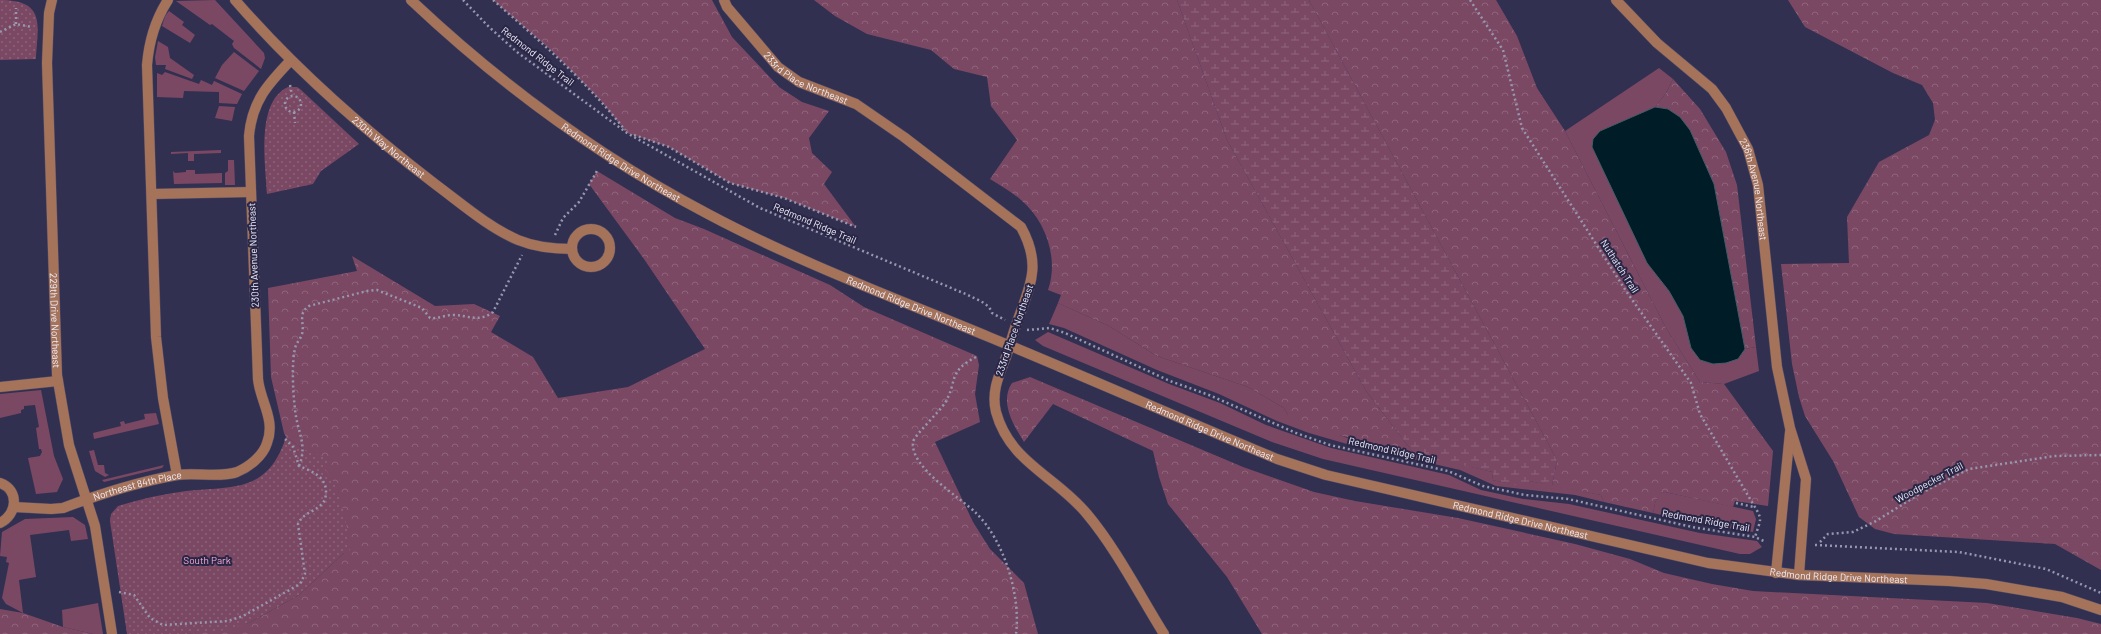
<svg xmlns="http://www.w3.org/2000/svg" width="2101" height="634" font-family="Barlow,sans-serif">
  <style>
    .grass { fill: #7b4864 }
    .forest { fill: url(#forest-crowns) }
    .wetland { fill: url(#wetland-marsh) }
    .park { fill: url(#park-dots) }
    .water { fill: #001c27; stroke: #475b67 }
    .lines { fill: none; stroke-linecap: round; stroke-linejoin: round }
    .minor-casing { stroke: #4c4b69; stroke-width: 11 }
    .path { stroke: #9797ad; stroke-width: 2.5; stroke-dasharray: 2 3; stroke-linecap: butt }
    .minor { stroke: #a5725a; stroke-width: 10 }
    .labels { text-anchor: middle; stroke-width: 4; stroke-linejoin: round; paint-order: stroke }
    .street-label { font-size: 10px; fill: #eeeefb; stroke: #292646 }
    .park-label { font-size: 10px; fill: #fbabd6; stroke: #292646 }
  </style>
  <defs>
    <pattern id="forest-crowns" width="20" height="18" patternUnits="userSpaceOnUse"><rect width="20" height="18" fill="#7b4864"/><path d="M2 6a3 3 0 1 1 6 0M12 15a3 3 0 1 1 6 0" fill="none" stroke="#8e637b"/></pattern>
    <pattern id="wetland-marsh" width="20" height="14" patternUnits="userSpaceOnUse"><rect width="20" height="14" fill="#7b4864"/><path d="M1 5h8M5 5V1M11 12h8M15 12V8" fill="none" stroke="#8e637b"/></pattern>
    <pattern id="park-dots" width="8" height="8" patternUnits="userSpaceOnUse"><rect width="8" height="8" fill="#7b4864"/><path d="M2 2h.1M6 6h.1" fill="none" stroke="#8e637b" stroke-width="1.8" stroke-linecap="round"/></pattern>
  </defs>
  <rect width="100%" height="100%" fill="#323051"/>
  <g class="grass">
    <polygon points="215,0 264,53 265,58 261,69 234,48 232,44 234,41 212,24 210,25 176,1"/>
    <polygon points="169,11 184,22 182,25 195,35 190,43 162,26 165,16"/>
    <polygon points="158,41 168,47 170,58 194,75 192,79 165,69 166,65 156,65 155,57"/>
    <polygon points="234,52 259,71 244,91 215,78 222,65"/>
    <polygon points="1659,68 1673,79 1666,93 1655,107 1600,131 1647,263 1669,291 1683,316 1691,348 1700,360 1713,364 1738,359 1745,349 1756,347 1759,371 1724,384 1700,382 1666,328 1565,131"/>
    <polygon points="165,72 199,84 201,80 212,85 214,81 242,94 237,104 219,103 219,92 184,91 183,98 157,97 157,73 162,75"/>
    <polygon points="219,106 235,107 232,121 215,118"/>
    <polygon points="221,150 221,153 194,154 194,161 188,161 188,153 171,154 171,152"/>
    <polygon points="228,160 234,160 235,185 225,185 225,173 228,171"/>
    <polygon points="186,170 195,170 195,174 222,173 222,183 174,184 173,171 175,173 186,172"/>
    <polygon points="1058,303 1109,326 1157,356 1248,387 1284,408 1288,415 1350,439 1493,472 1492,480 1528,487 1530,481 1601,495 1604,502 1575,495 1496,486 1460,470 1347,444 1309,433 1277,421 1219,394 1157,370 1064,328 1049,324"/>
    <polygon points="1048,332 1169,384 1220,403 1266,425 1331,448 1449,475 1481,490 1523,499 1569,504 1700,533 1757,541 1762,547 1750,554 1740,554 1323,459 1272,442 1043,346 1035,340"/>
    <polygon points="41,390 54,456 63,479 57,492 36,494 28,458 40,456 42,452 41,449 39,449 36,428 39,427 35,405 24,406 24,409 21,410 21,413 0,418 0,394"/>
    <polygon points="156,413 159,424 94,439 93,433 121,426 120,422 124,421 125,424 145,419 144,414"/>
    <polygon points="94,450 98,465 104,465 105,473 109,475 105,477 95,471 89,451"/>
    <polygon points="164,465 162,468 104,482 102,480"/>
    <path d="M1665 492 1753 511 1756 519 1753 532 1691 522 1653 513C1655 505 1655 494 1665 492Z"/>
    <polygon points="73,517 85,525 88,539 71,541 69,530 30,535 36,577 19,580 23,613 6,604 2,598 9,563 6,562 7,557 0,556 2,532 25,519"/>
    <polygon points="98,603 103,634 93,634 63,627 62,610"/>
  </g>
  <g class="forest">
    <polygon points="493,0 712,0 732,37 779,87 802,102 829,111 809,138 812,153 832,172 824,184 856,227 784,198 730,183 669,147 627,133 601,101 552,51"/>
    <path d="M814 0H1177L1227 140 1366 391 1415 455 1289 422 1288 415 1284 408 1248 387 1157 356 1109 326 1058 303 1061 295 1048 290C1059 259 1046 221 1021 200 1012 192 1000 185 990 179L1017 140 991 106 987 77 954 69 931 50 867 34 835 16Z"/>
    <path d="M1309 0H1496L1517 36 1537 88 1565 131 1666 328 1700 382 1724 384 1773 451 1768 506 1735 501 1733 507 1665 492C1655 495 1655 505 1653 513L1604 502 1601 495 1552 486 1557 460Z"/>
    <polygon points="1788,0 2101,0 2101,570 2055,544 1894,534 1875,529 1859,517 1833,461 1805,416 1799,397 1792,364 1781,264 1849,263 1847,217 1879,162 1929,135 1935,120 1933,103 1922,85 1893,73 1805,27"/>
    <polygon points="1673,79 1700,109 1726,152 1737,185 1756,347 1745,349 1714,184 1690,130 1668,109 1655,107 1666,93"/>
    <polygon points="597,171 675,218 704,229 830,285 864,307 977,356 979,365 975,394 980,422 935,442 973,522 990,549 1024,583 1038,634 187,634 249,623 267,613 299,595 344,553 303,449 286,437 284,433 271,377 268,288 357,271 352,256 435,306 474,304 500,316 491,332 533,357 558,398 628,387 705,349 644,259 589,184"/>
    <path d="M1030 377 1243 467 1314 492 1355 501 1458 518 1575 544 1630 559 1664 573 1712 584 1753 591 1987 603 2077 618 2101 624V634H1262L1227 577 1168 504 1159 477 1153 451 1053 404 1024 442C1014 426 999 402 1012 383Z"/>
    <polygon points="0,609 23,613 63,627 93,634 0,634"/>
  </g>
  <polygon class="wetland" points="1177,0 1309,0 1557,460 1552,486 1530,481 1529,488 1492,480 1493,472 1415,455 1366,391 1227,140"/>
  <g class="park">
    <path d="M0 0C46 0 38 25 36 59L0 60Z"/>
    <path d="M288 87H297L300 89 359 144 321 171 313 184 267 194C266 166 255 102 288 87Z"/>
    <path d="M286 437 303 449 329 459 324 468C341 485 347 527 350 550L344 553 299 595 249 623 227 630 187 634H127L110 521 111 514 118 506C140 499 163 494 186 491 234 486 268 493 286 437Z"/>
  </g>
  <polygon class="water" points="1655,107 1668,109 1680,117 1690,130 1714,184 1745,349 1738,359 1726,363 1713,364 1700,360 1691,348 1683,316 1669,291 1647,263 1592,147 1593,139 1600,131"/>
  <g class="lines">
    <g class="minor-casing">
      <g id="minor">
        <path id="s1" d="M52 0 49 13 47 63 57 375 69 445 95 526 112 634"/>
        <path d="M168 0C155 20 149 41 147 65L156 337 163 398 177 475"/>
        <path id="s2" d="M235 0C294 68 363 129 435 184 462 204 488 227 518 240 535 247 554 249 572 249"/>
        <path id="s3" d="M411 0C500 84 599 157 708 214 798 262 895 298 989 337 1086 377 1181 419 1277 459L1326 475 1708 563 1799 575 1949 581 1986 584 2062 597 2101 610"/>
        <path id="s4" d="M724 0 727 7 778 67 799 82 856 104 904 137 1021 227C1043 267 1029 287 1016 325 1012 336 1010 346 1006 357 999 375 991 392 996 412 1010 463 1056 476 1087 514 1117 550 1139 594 1164 634"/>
        <path id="s5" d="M1616 0 1657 43 1712 89 1726 108 1748 149 1758 185 1777 367 1790 428 1806 479 1799 575"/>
        <polyline points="152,194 251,192"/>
        <circle cx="591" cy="248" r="19"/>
        <polyline points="0,387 58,381"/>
        <path d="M0 483C20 490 17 515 0 523"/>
        <path id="s6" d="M14 507 51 509 63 508C100 494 137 482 177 475 195 472 220 478 237 472 249 467 263 456 267 443 276 420 260 401 258 379L249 136C252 101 268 84 291 60"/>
        <polyline points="1776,573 1790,432"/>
      </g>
    </g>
    <g class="path">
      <path d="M463 0 489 27 517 52 627 133 760 208 968 295C977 300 989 303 992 313L1005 320"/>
      <path d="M493 0C540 41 586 81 625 130"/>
      <path d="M1470 0 1503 50 1522 128 1626 291 1691 383 1700 414 1753 504C1763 520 1761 518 1755 537"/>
      <polyline points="16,24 16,8"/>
      <polyline points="0,32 16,24 32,27"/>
      <polyline points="290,85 292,95"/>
      <circle cx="293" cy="104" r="8"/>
      <polyline points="294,112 295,123"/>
      <polyline points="634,135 669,147 730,183 784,198 856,227"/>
      <polyline points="555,235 563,218 579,202 597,171"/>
      <polyline points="1027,330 1050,328 1065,333 1170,381 1209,395 1296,433 1330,445 1448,471 1483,486 1525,495 1568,499 1692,527 1755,537 1766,542"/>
      <path d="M976 357C947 372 958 381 945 403 939 412 913 437 913 442 910 468 960 497 976 513 1004 540 1021 596 1016 634"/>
      <path d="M299 466C308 444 297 432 295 409 293 393 291 360 296 345 298 341 301 338 302 334 305 323 297 314 309 306L367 291 377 290 422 308 430 318C438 319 445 315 452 315 468 315 479 323 493 312L522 255"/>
      <polyline points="1736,503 1754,507"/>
      <polyline points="1820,542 1828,534 1853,532 1876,521 1921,493 1969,469 2054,456 2101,455"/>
      <polyline points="1815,545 1959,552 2046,569 2101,593"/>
      <path d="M119 592 134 595 150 618 163 625 228 621 243 616 300 584 305 574 298 524C303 513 314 512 322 504 325 501 326 496 326 492 326 476 311 471 299 466L293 447 284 438"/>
    </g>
    <use href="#minor" class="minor"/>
  </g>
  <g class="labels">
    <g class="street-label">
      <text transform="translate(538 56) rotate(38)" y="4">Redmond Ridge Trail</text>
      <text dy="4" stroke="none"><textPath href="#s4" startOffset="116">233rd Place Northeast</textPath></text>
      <text dy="4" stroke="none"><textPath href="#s2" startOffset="213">230th Way Northeast</textPath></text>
      <text dy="4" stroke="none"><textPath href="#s3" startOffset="266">Redmond Ridge Drive Northeast</textPath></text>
      <text dy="4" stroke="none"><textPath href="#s5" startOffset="242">236th Avenue Northeast</textPath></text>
      <text transform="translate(815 223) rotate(23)" y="4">Redmond Ridge Trail</text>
      <text transform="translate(253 255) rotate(-92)" y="4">230th Avenue Northeast</text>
      <text transform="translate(1620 266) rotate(57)" y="4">Nuthatch Trail</text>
      <text dy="4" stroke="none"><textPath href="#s3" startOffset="590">Redmond Ridge Drive Northeast</textPath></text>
      <text dy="4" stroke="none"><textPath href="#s1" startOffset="321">229th Drive Northeast</textPath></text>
      <text transform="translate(1014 330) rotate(-71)" y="4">233rd Place Northeast</text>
      <text dy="4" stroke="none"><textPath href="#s3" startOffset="914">Redmond Ridge Drive Northeast</textPath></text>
      <text transform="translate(1392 450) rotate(13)" y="4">Redmond Ridge Trail</text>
      <text transform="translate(1929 482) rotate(-28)" y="4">Woodpecker Trail</text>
      <text dy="4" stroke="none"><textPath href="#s6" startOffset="127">Northeast 84th Place</textPath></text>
      <text dy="4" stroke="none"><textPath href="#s3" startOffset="1238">Redmond Ridge Drive Northeast</textPath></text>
      <text transform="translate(1706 520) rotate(10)" y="4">Redmond Ridge Trail</text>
      <text dy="4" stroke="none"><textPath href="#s3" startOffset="1562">Redmond Ridge Drive Northeast</textPath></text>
    </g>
    <g class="park-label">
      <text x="207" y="564">South Park</text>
    </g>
  </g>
</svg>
